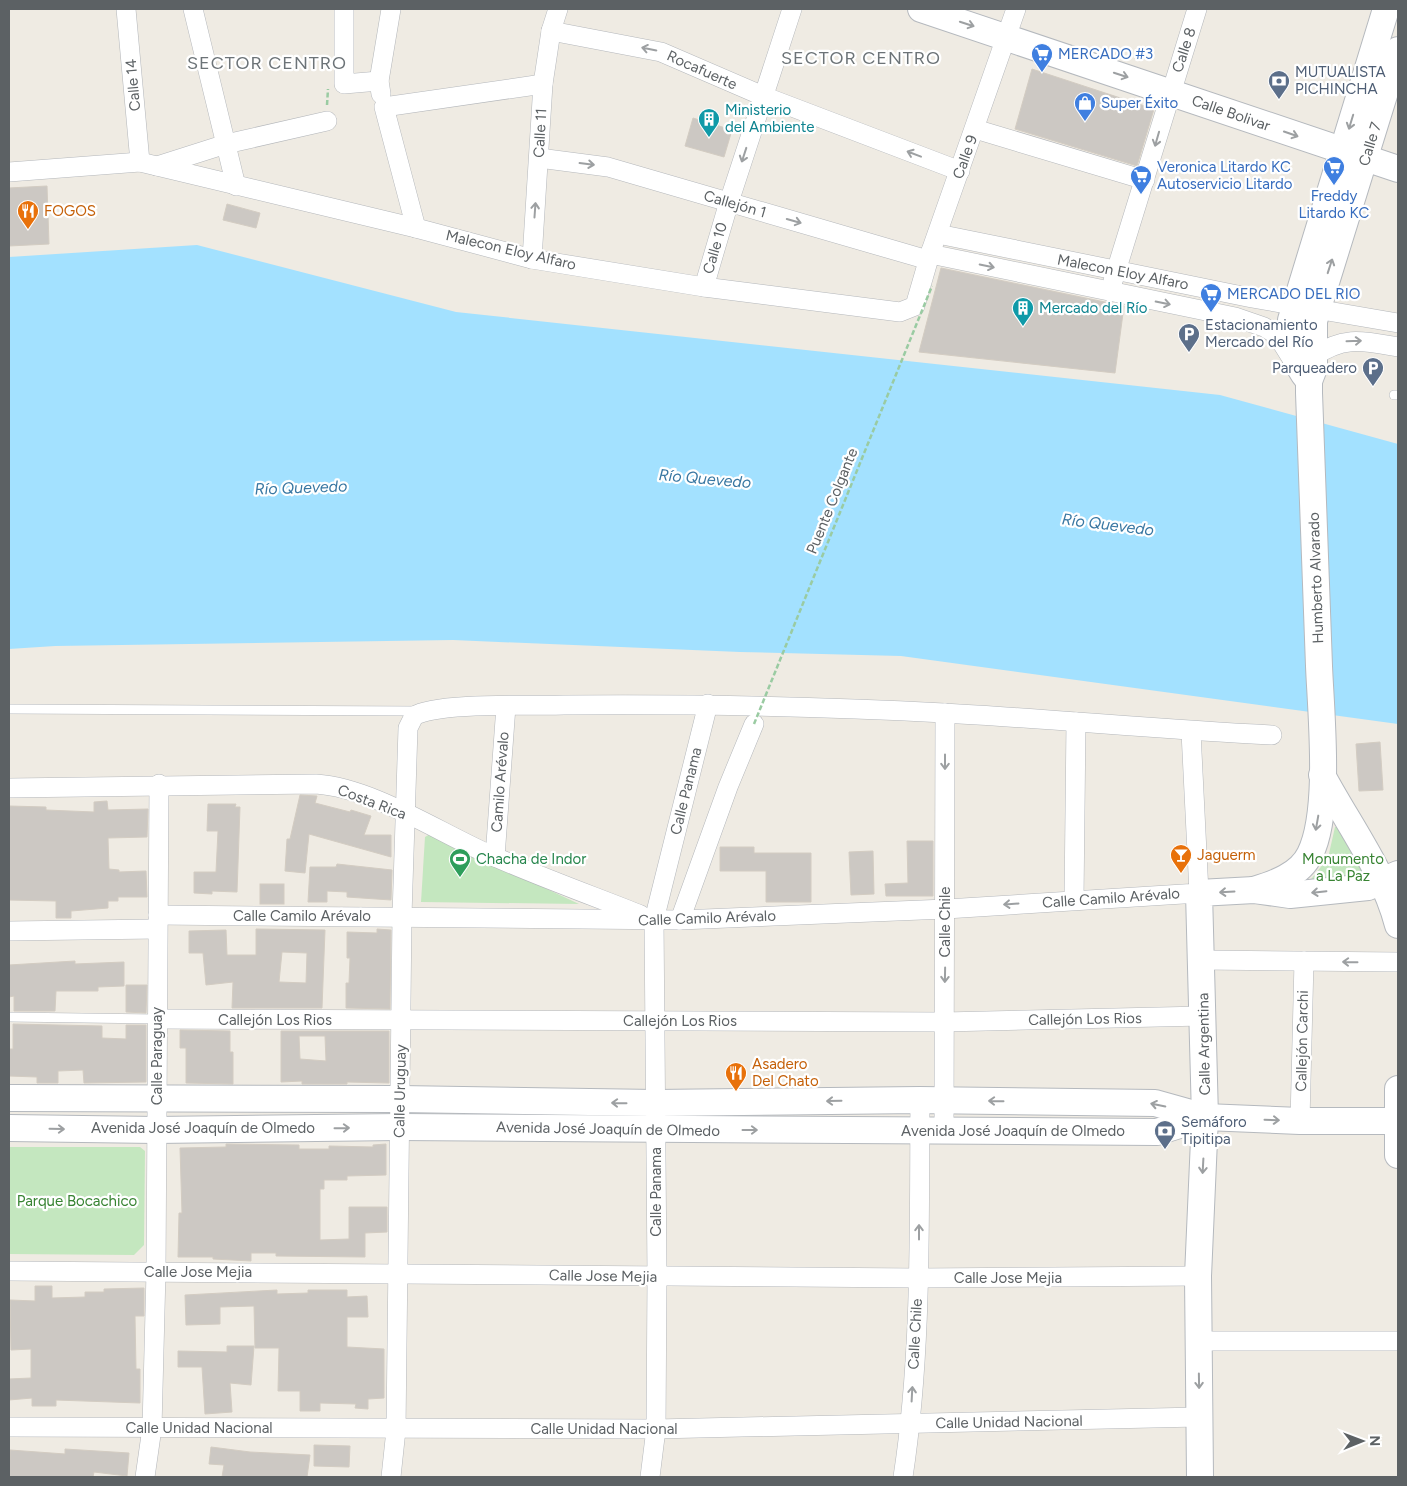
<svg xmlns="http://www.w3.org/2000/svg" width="1407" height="1486" font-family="Figtree,sans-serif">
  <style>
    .green { fill: #c4e7bf }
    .water { fill: #a3e1ff }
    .building { fill: #ccc8c3; stroke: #d3ccc2; fill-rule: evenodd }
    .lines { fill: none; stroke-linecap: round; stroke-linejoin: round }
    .lane-casing { stroke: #b4b7bb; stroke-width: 10 }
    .street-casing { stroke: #b4b7bb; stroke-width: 20 }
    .secondary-casing { stroke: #b5b9be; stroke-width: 28 }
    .path { stroke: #9acba2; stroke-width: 2.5; stroke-dasharray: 5 2.5; stroke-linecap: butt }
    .lane { stroke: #fff; stroke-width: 9 }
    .street { stroke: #fff; stroke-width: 19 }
    .secondary { stroke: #fff; stroke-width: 26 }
    .path-bridge { stroke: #9acba2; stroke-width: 2.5; stroke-dasharray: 5 2.5; stroke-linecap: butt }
    .oneway { stroke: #9da0a2 }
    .labels { text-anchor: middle; stroke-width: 4.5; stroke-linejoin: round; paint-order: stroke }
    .street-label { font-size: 15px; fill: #5c6164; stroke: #fff }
    .shop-label { font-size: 15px; fill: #366cbe; stroke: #fff; text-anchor: start }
    .service-label { font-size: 15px; fill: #4e5e75; stroke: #fff; text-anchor: start }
    .culture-label { font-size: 15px; fill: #0d838f; stroke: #fff; text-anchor: start }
    .food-label { font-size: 15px; fill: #c56008; stroke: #fff; text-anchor: start }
    .leisure-label { font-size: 15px; fill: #27864d; stroke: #fff; text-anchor: start }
    .park-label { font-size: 15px; fill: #388433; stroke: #fff }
    .water-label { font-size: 16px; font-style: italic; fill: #3877a2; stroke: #fff }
    .quarter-label { font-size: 18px; letter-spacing: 1px; fill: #6c7377; stroke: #fff }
  </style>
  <rect width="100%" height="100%" fill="#efebe3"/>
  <g class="green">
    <polygon points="1335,827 1337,827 1370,875 1308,883 1328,858"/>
    <polygon points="430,834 579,904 421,902 425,837"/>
    <polygon points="9,1147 140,1147 145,1151 144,1245 134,1255 9,1254"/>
  </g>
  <polygon class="water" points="197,245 456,312 1220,395 1398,444 1398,724 901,656 740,652 453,640 55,646 9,649 9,257"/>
  <g class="building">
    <polygon points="1032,69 1154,109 1137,166 1015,129"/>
    <polygon points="693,118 732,130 724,157 685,146"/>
    <polygon points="47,186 49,244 9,246 9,188"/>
    <polygon points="227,204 260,213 256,228 223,220"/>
    <polygon points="941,268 1124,306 1115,373 919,352"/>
    <polygon points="1380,742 1383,790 1359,791 1356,744"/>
    <polygon points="300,795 317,796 315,803 350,812 351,810 371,816 364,835 391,835 391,857 309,834 305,873 285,871 287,839 290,839"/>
    <polygon points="107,801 108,810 148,809 147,837 108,838 109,869 119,870 119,872 146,871 147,897 118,897 118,901 108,901 108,908 71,911 71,918 56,918 56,901 9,900 9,806 46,807 46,810 94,812 94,802"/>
    <polygon points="208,804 236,804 235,807 240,807 237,892 212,891 212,894 194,893 194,872 216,872 218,831 207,831"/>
    <polygon points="907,841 933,841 933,896 886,896 885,884 908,883"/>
    <polygon points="720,847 754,847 754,853 811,853 811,902 766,902 766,871 720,871"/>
    <polygon points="873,851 874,894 851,895 849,852"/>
    <polygon points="337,864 392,870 391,900 347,897 347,892 327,891 327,902 308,902 310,867 336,867"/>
    <rect x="260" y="884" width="24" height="20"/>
    <path d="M256 929 325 930 322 1008H232L233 982 206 985 203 953H189V931L226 930 227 955H256ZM282 952 307 953 306 983 279 982Z"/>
    <polygon points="377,929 391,930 390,1009 346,1008 346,983 349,983 350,958 347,958 347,932 377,933"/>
    <polygon points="75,961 75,964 124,962 124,986 98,987 98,991 56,991 55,1011 14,1011 14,996 9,997 9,965"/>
    <polygon points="126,985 147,985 146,1013 126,1012"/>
    <polygon points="13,1024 102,1026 102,1038 126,1039 126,1025 146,1025 146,1082 84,1083 83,1070 58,1071 58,1083 37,1083 37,1077 9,1076 9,1049 13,1049"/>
    <polygon points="180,1030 230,1031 230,1052 233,1052 233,1084 186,1083 186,1048 180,1048"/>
    <path d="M281 1031H389V1083L347 1082V1084H302V1081L281 1082ZM299 1036H325L326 1061 300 1059Z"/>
    <polygon points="226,1144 299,1145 299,1149 329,1149 329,1146 373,1147 373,1145 386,1144 386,1175 347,1176 347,1180 324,1180 324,1189 320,1189 320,1240 349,1239 349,1207 387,1207 387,1232 365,1233 365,1257 276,1256 276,1253 251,1253 251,1261 213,1259 213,1257 178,1257 179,1213 182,1213 180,1148 226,1147"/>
    <polygon points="35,1286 52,1286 52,1298 85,1297 85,1292 104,1292 104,1289 144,1288 144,1316 135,1316 136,1369 140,1369 140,1403 56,1400 56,1406 32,1406 32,1398 9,1400 9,1379 31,1378 31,1349 11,1350 10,1300 35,1301"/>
    <polygon points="277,1290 277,1294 308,1293 308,1290 347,1290 347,1297 367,1296 368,1317 347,1317 347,1347 384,1349 384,1398 368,1399 368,1409 355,1408 356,1404 320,1403 320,1411 300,1411 300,1391 278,1391 279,1348 255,1348 254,1306 220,1307 220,1324 186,1325 185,1295"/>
    <polygon points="227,1346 254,1346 251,1385 230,1383 232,1412 205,1414 202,1367 178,1367 178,1351 227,1352"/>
    <polygon points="314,1445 350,1446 349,1467 314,1466"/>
    <polygon points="211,1447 250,1452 310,1455 307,1477 222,1477 224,1465 209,1464"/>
    <polygon points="65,1449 129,1453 127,1476 94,1472 93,1477 9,1477 10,1450 65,1454"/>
  </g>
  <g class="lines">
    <g class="lane-casing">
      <g id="lane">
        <polyline points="1394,395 1398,395"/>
        <polyline points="9,709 418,711"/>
        <polyline points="9,1017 157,1019"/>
      </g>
    </g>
    <g class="street-casing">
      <g id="street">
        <polyline points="126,9 140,162"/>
        <polyline points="193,9 236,186"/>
        <polyline points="344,9 344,84 379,81"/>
        <polyline points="551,31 661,52 763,96 960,171"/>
        <polyline points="381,94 379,81 391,9"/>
        <polyline points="975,129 1145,180"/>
        <polyline points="539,158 608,167 928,260"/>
        <polyline points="157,166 226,144 327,121"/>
        <polyline points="9,172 140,162 416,228 532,259 704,287 900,312 915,306 931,251 1016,9"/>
        <polyline points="416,228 384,107 543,84"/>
        <polyline points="938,234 1252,298 1398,323"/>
        <polyline points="931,251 940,256 1235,317 1264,327 1277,335 1292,359"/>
        <polyline points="532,259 543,84 551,31 558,9"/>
        <polyline points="1113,281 1197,9"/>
        <polyline points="704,287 729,202 792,9"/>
        <path d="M1313 357C1344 335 1364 341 1398 347"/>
        <path d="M9 788 316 784C374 788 441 834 495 857 543 878 593 896 641 915"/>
        <polyline points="495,857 506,706"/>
        <polyline points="1074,900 1076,722"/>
        <polyline points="158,915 680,920 946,909 1199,893 1191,732"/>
        <polyline points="680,920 728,787 754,724"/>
        <polyline points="9,931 157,929"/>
        <polyline points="1202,960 1398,962"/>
        <polyline points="157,1019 944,1022 1203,1016"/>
        <polyline points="1300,1121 1304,961"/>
        <polyline points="944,1131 945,713"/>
        <polyline points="9,1271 918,1278 1198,1276"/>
        <polyline points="1199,1341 1398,1341"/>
        <polyline points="9,1427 656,1429 1199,1417"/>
        <polyline points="145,1477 152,1428 156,1272 159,784"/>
        <path d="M391 1477 396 1430 402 916 408 728 414 716C437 702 532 706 564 705 691 704 817 706 944 713 1054 719 1163 730 1272 735"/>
        <polyline points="650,1477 656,1429 657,1276 654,920 708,704"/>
        <path d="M903 1477C922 1353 919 1226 920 1100"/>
      </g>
    </g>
    <g class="secondary-casing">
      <g id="secondary">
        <polyline points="921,9 1398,169"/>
        <path d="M1309 381C1293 362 1291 345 1291 320L1386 9"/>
        <path d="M1322 775C1348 824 1384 871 1398 925"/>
        <path d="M1254 890C1274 884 1300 875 1310 854 1331 812 1321 714 1319 666 1316 575 1312 484 1309 393V381L1314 368V321L1398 50"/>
        <polyline points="1398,1089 1398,1155"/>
        <polyline points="9,1098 400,1099 655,1103 920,1100 1155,1103 1205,1117 1300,1121 1398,1121"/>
        <polyline points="9,1128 156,1130 399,1127 1157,1132 1205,1117"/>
        <polyline points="1200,1477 1198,1276 1205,1117 1199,893 1254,890 1290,895 1368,887 1398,874"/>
      </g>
    </g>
    <polyline class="path" points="327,105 328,89"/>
    <use href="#lane" class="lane"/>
    <use href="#street" class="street"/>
    <use href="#secondary" class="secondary"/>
    <polyline class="path-bridge" points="754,724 932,286"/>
  </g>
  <defs><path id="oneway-shaft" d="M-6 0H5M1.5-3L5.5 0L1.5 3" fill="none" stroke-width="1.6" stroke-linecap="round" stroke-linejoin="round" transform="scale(1.25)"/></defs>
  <g class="oneway">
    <use href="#oneway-shaft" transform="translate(967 24) rotate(18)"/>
    <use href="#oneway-shaft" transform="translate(649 49) rotate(-169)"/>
    <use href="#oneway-shaft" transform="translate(1121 75) rotate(18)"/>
    <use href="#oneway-shaft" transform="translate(1351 122) rotate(107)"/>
    <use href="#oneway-shaft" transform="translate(1291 134) rotate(19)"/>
    <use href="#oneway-shaft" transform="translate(1157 139) rotate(106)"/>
    <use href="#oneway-shaft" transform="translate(914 154) rotate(-159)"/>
    <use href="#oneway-shaft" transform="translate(744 155) rotate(108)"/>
    <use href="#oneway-shaft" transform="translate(587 164) rotate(7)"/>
    <use href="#oneway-shaft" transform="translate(535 210) rotate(-86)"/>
    <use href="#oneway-shaft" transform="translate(794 221) rotate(16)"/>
    <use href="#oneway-shaft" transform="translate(987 266) rotate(12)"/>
    <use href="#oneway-shaft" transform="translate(1330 266) rotate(-72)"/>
    <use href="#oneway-shaft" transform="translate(1163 303) rotate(11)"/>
    <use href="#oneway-shaft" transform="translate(1354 341) rotate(-2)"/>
    <use href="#oneway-shaft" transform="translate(945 762) rotate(90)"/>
    <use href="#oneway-shaft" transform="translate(1317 823) rotate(100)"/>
    <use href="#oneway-shaft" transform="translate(1227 892) rotate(177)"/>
    <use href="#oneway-shaft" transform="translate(1319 892) rotate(174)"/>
    <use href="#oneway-shaft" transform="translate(1011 904) rotate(176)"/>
    <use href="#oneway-shaft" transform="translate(1350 962) rotate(-179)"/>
    <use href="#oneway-shaft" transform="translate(945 975) rotate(91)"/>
    <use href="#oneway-shaft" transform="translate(834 1101) rotate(179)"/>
    <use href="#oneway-shaft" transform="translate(996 1101) rotate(-179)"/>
    <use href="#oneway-shaft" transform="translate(619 1103) rotate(-179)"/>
    <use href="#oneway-shaft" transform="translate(1158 1105) rotate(-168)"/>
    <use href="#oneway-shaft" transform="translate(1272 1120) rotate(2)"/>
    <use href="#oneway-shaft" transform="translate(342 1128) rotate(-1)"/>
    <use href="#oneway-shaft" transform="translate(57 1129) rotate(1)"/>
    <use href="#oneway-shaft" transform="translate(750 1130)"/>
    <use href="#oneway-shaft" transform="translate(1203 1166) rotate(93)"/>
    <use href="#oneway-shaft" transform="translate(919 1232) rotate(-90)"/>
    <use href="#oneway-shaft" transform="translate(1199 1381) rotate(89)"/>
    <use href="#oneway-shaft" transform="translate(912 1394) rotate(-87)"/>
  </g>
  <defs>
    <g id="supermarket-pin" transform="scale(1.125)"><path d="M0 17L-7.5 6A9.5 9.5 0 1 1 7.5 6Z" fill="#3f7fe0" stroke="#fff"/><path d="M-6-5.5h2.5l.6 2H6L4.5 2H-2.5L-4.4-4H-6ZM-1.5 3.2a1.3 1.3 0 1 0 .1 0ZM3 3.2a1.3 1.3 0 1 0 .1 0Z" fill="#fff"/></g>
    <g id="bank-pin" transform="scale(1.125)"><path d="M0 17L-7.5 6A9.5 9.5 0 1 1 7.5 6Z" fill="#5c6f8a" stroke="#fff"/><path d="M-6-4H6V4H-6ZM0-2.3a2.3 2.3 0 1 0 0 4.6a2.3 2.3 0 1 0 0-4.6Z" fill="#fff"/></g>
    <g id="shop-pin" transform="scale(1.125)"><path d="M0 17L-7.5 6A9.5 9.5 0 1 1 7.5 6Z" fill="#3f7fe0" stroke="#fff"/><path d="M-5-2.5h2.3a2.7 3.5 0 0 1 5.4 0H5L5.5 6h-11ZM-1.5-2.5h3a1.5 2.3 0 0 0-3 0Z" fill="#fff"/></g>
    <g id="building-pin" transform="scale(1.125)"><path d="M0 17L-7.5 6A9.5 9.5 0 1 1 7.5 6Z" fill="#0f9aa8" stroke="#fff"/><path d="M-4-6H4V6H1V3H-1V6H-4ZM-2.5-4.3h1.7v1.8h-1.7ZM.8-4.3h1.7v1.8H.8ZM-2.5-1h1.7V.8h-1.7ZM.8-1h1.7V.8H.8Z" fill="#fff"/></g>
    <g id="restaurant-pin" transform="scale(1.125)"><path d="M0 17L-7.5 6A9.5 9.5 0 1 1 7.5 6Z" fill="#e8710a" stroke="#fff"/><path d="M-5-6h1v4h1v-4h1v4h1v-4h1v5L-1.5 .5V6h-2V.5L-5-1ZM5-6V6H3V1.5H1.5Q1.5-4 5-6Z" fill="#fff"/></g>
    <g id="parking-pin" transform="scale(1.125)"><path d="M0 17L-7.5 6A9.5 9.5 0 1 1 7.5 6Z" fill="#5c6f8a" stroke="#fff"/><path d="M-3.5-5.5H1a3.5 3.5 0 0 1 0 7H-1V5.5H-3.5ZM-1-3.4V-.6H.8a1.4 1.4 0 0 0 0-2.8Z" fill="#fff"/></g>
    <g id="bar-pin" transform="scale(1.125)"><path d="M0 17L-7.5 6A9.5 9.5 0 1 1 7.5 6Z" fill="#e8710a" stroke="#fff"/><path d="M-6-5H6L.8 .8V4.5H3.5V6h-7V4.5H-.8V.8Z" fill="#fff"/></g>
    <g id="stadium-pin" transform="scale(1.125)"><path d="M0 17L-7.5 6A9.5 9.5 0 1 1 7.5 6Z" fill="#2e9e5b" stroke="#fff"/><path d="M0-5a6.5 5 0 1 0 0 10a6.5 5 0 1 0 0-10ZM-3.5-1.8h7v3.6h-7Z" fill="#fff"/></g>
  </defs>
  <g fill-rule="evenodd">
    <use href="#supermarket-pin" x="1042" y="54"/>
    <use href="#bank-pin" x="1279" y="81"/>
    <use href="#shop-pin" x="1085" y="103"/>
    <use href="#building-pin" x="709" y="119"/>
    <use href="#supermarket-pin" x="1334" y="167"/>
    <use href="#supermarket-pin" x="1141" y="176"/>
    <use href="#restaurant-pin" x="28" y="211"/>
    <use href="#supermarket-pin" x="1211" y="294"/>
    <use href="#building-pin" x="1023" y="308"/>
    <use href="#parking-pin" x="1189" y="334"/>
    <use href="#parking-pin" x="1373" y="368"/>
    <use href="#bar-pin" x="1181" y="855"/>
    <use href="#stadium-pin" x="460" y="859"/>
    <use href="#restaurant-pin" x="736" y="1073"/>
    <use href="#bank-pin" x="1165" y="1131"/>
  </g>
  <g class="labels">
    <g class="street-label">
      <text transform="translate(1184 50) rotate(-72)" y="5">Calle 8</text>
      <text transform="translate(702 70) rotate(24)" y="5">Rocafuerte</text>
      <text transform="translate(133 85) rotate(-95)" y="5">Calle 14</text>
      <text transform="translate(1231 113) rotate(19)" y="5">Calle Bolivar</text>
      <text transform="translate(540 133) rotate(-87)" y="5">Calle 11</text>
      <text transform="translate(1370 144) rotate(-73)" y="5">Calle 7</text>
      <text transform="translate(965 157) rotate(-70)" y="5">Calle 9</text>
      <text transform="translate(735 204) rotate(16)" y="5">Callejón 1</text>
      <text transform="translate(715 248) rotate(-74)" y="5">Calle 10</text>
      <text transform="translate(511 250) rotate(13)" y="5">Malecon Eloy Alfaro</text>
      <text transform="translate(1123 272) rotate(11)" y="5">Malecon Eloy Alfaro</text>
      <text transform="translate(832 501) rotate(-68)" y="5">Puente Colgante</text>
      <text transform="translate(1316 578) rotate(-92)" y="5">Humberto Alvarado</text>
      <text transform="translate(500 782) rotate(-86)" y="5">Camilo Arévalo</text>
      <text transform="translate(686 791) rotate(-76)" y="5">Calle Panama</text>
      <text transform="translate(372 802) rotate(21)" y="5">Costa Rica</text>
      <text transform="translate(1111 898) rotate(-4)" y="5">Calle Camilo Arévalo</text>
      <text x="302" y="921">Calle Camilo Arévalo</text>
      <text transform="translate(707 918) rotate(-2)" y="5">Calle Camilo Arévalo</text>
      <text transform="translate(945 922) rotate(-90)" y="5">Calle Chile</text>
      <text transform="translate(1085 1019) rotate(-1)" y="5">Callejón Los Rios</text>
      <text x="275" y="1025">Callejón Los Rios</text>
      <text x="680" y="1026">Callejón Los Rios</text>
      <text transform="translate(1302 1041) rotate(-89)" y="5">Callejón Carchi</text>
      <text transform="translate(1204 1044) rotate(-91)" y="5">Calle Argentina</text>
      <text transform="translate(157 1056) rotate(-90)" y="5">Calle Paraguay</text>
      <text transform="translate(400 1091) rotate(-89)" y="5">Calle Uruguay</text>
      <text x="203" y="1133">Avenida José Joaquín de Olmedo</text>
      <text transform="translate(608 1129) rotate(1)" y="5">Avenida José Joaquín de Olmedo</text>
      <text x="1013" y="1136">Avenida José Joaquín de Olmedo</text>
      <text transform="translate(656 1192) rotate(-90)" y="5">Calle Panama</text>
      <text x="198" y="1277">Calle Jose Mejia</text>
      <text transform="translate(603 1276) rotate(1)" y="5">Calle Jose Mejia</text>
      <text x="1008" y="1283">Calle Jose Mejia</text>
      <text transform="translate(915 1334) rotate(-87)" y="5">Calle Chile</text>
      <text transform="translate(1009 1422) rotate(-1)" y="5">Calle Unidad Nacional</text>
      <text x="199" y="1433">Calle Unidad Nacional</text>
      <text x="604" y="1434">Calle Unidad Nacional</text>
    </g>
    <g class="shop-label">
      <text x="1058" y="59">MERCADO #3</text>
      <text x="1101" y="108">Super Éxito</text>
      <text x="1157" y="172">Veronica Litardo KC<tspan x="1157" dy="17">Autoservicio Litardo</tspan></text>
      <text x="1334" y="201" text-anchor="middle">Freddy<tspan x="1334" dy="17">Litardo KC</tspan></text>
      <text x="1227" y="299">MERCADO DEL RIO</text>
    </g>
    <g class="service-label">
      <text x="1295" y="77">MUTUALISTA<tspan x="1295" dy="17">PICHINCHA</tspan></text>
      <text x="1205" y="330">Estacionamiento<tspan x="1205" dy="17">Mercado del Río</tspan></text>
      <text x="1357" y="373" text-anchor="end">Parqueadero</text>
      <text x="1181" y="1127">Semáforo<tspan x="1181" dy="17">Tipitipa</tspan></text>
    </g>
    <g class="culture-label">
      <text x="725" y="115">Ministerio<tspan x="725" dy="17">del Ambiente</tspan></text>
      <text x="1039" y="313">Mercado del Río</text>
    </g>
    <g class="food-label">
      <text x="44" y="216">FOGOS</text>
      <text x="1197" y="860">Jaguerm</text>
      <text x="752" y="1069">Asadero<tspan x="752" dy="17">Del Chato</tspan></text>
    </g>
    <g class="leisure-label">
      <text x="476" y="864">Chacha de Indor</text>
    </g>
    <g class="park-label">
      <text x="1343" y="864">Monumento<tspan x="1343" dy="17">a La Paz</tspan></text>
      <text x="77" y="1206">Parque Bocachico</text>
    </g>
    <g class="water-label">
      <text transform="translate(705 478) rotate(5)" y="6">Río Quevedo</text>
      <text transform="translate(301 487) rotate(-2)" y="6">Río Quevedo</text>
      <text transform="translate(1108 524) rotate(7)" y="6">Río Quevedo</text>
    </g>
    <g class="quarter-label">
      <text x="861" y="64">SECTOR CENTRO</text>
      <text x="267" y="69">SECTOR CENTRO</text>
    </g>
  </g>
  <rect width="1407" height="1486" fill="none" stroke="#5c6164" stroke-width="20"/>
  <g transform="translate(1362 1441) rotate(89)" stroke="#ffffff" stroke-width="4" paint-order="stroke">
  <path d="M0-4L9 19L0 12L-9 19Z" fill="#5c6164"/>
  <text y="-8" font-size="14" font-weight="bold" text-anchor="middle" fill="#5c6164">N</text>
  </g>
</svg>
